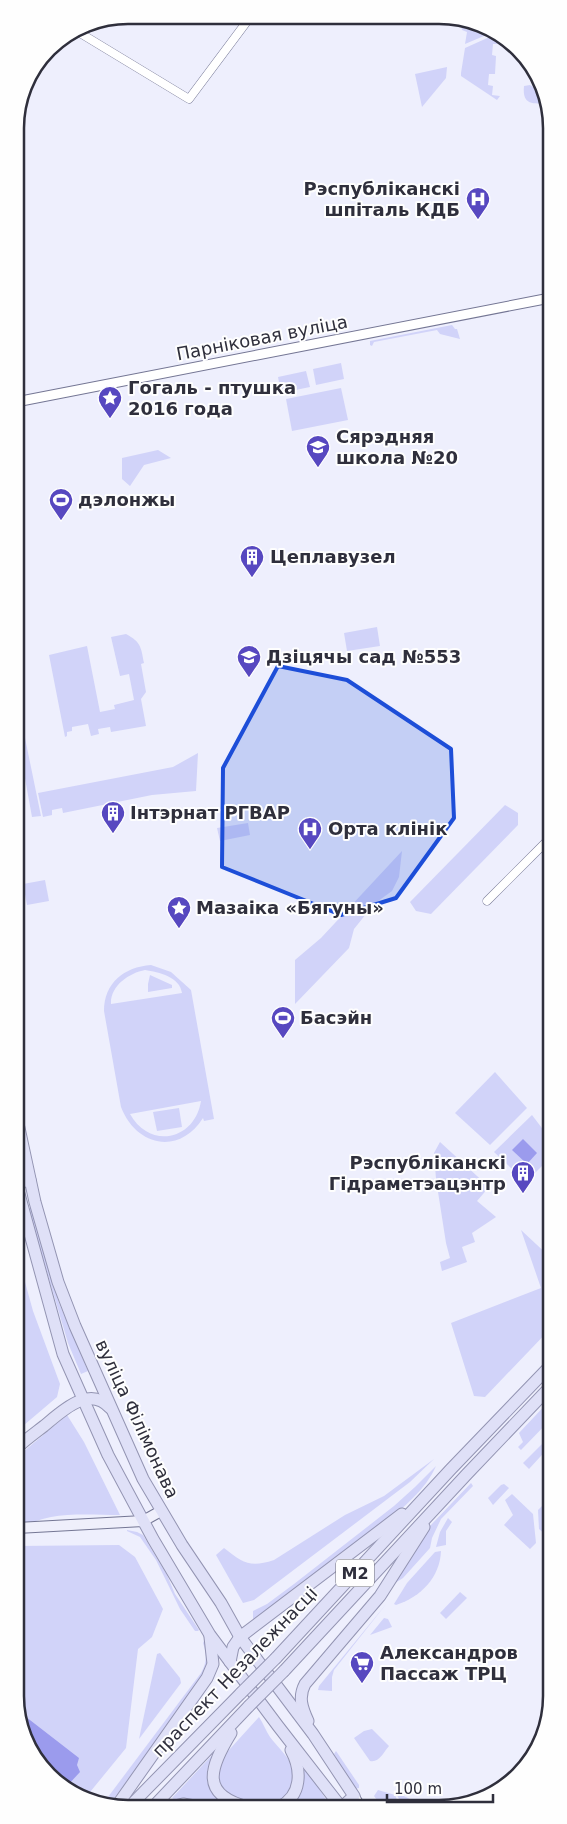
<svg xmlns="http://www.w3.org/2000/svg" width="567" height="1824" font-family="'DejaVu Sans',sans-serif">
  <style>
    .green { fill: #d1d3f9; fill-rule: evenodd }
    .water { fill: #9b9bed }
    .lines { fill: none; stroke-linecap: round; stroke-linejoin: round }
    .minor-casing { stroke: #747694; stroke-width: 9 }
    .tertiary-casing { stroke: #747694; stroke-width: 11 }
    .secondary-casing { stroke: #747694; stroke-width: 12 }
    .primary-casing { stroke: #9394b2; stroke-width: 13 }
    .minor { stroke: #fff; stroke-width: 8 }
    .tertiary { stroke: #fff; stroke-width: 9 }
    .secondary { stroke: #efeffb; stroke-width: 10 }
    .primary { stroke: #dfe0f7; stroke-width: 11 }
    .primary-bridge-casing { stroke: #9394b2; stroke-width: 13; stroke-linecap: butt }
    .primary-bridge { stroke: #dfe0f7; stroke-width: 11 }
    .marked { fill: #1d4ed8; fill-opacity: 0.2; stroke: #1d4ed8; stroke-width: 4; stroke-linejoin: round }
    .labels { text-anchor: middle; stroke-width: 4; stroke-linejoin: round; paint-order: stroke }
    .shield { fill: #fefefe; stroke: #6d6d76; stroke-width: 1 }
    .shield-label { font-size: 16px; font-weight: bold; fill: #2f2f3c }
    .poi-label { font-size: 18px; font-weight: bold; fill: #2f2f3c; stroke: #fefefe; text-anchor: start }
    .street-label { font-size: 18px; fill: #2f2f3c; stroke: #fefefe }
    .rim { fill: none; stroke: #2f2f3c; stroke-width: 2.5 }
  </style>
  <rect width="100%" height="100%" fill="#eeeffd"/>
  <g class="green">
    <polygon points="470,22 491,33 465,44 467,32 462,30 461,25"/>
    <polygon points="494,35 498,37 497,44 493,44 492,55 496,56 495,74 489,74 488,85 493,86 492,95 500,96 497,100 461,76 461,73 465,48"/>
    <polygon points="447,67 446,78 422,107 415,74"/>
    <path d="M530 85 535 88 537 93 542 91 549 104C533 103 522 106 524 86Z"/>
    <polygon points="452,325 455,329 457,329 460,339 440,334 437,330 374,342 372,346 370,345 370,341"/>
    <polygon points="341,363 344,379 316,385 313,369"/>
    <polygon points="306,371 310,387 281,393 278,377"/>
    <polygon points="341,388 348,420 292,431 286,399"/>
    <polygon points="158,450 171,458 144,465 130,486 122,479 122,458"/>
    <polygon points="377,627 380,646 347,651 344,633"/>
    <path d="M126 634C141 642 141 647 144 663L141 664 146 692 141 699 146 726 111 732 110 727 98 729 99 734 91 736 88 724 72 727V731L67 732V736L65 737 49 655 87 646 100 712 115 709 114 705 134 700 129 674 120 676 111 637Z"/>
    <polygon points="16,694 41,816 32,817 22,762 16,763"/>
    <polygon points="198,753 196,791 152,795 63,813 62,808 52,810 52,815 43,817 38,793 173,767"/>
    <polygon points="505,805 518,813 518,825 431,914 416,911 410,902"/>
    <polygon points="248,823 250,835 220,841 217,828"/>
    <polygon points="402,851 399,877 392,891 374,904 354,929 349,948 295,1004 295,960 321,938"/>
    <polygon points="45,880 49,901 27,905 23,884"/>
    <path d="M151 965 171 972 191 990 214 1119 204 1121 203 1118C179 1156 136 1146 121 1107L104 1011C104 983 124 967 151 965ZM145 970C159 972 180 977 182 993L111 1004C110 986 129 973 145 970ZM201 1101C195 1140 150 1150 130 1114Z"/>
    <polygon points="150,975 172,985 172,988 148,992 148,984"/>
    <polygon points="495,1072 527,1108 490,1145 455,1113"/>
    <polygon points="179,1108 182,1127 157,1131 153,1112"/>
    <polygon points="532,1115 551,1140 551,1157 526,1182 494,1152"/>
    <polygon points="440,1142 489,1187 477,1201 496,1217 472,1233 475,1242 462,1247 467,1262 442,1271 440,1262 450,1258 446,1243 436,1179 434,1153"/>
    <polygon points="28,1208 31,1208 59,1303 88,1371 81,1374 68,1343"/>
    <polygon points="521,1230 551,1258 551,1328 485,1397 474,1396 451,1323 541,1288"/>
    <polygon points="17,1253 33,1311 60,1384 57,1397 17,1431"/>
    <polygon points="551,1399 551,1419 521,1450 518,1447 523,1442 519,1433"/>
    <path d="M67 1415 84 1442 120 1515C99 1515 71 1513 51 1517 39 1519 29 1526 17 1520V1457Z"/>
    <polygon points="551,1435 551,1445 529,1469 523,1463"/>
    <path d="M434 1459 410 1482 254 1600 243 1603 216 1555 224 1548C243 1563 250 1568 274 1560L345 1515 384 1496Z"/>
    <path d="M436 1466C418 1507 363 1535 329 1562 310 1577 274 1612 253 1620V1611L267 1604 294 1584 394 1506 415 1487Z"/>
    <polygon points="471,1483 473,1486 441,1519 432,1538 430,1548 403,1578 395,1583 430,1526"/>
    <polygon points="504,1484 509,1488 493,1505 488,1498 501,1485"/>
    <polygon points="512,1494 533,1514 536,1543 530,1549 504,1525 513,1515 505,1500"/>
    <polygon points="544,1504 552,1512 552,1528 545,1534 539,1529 538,1510"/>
    <polygon points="448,1518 452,1522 446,1531 446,1545 436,1547 440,1532"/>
    <polygon points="127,1530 137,1532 143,1535 167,1575 175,1594 199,1630 198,1631 195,1631 180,1609 156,1560 140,1537 127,1531"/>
    <polygon points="119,1545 135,1557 163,1609 152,1637 138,1649 126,1748 86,1797 48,1776 17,1718 17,1546"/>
    <path d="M441 1551C440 1577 421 1597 396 1605L394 1604 407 1583 435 1552Z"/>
    <polygon points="460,1592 467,1598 446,1619 440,1613"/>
    <polygon points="387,1603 334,1670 332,1677 332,1691 318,1690 319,1686"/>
    <polygon points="384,1618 388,1619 392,1627 370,1635"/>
    <path d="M205 1639 211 1654 201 1679 108 1807 102 1805 201 1673C207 1662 207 1655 203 1643Z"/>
    <polygon points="160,1653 180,1678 181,1683 139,1739 157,1654"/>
    <path d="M259 1717C263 1723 266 1731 270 1737 277 1747 292 1759 294 1772 295 1787 284 1805 269 1806 260 1807 251 1804 242 1801 235 1799 224 1796 220 1788 216 1780 217 1768 219 1761Z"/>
    <path d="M372 1729 389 1746C383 1753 379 1763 370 1761L354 1738 364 1731Z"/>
    <polygon points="336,1751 359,1785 359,1788 355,1789 352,1785 334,1754"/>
    <path d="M215 1752C212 1759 207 1767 207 1775 206 1788 218 1802 229 1807H211L191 1801H178L172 1798Z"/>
    <polygon points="302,1763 331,1807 288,1807"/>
    <polygon points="378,1790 395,1795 400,1807 382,1807 374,1796"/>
    <polygon points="400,1794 425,1807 403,1807 397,1795"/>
  </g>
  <g class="water">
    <polygon points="523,1139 537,1153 527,1164 512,1150"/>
    <polygon points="17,1710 79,1758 77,1765 80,1772 67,1786 48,1776 17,1718"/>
  </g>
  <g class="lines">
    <g class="minor-casing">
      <g id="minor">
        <polyline points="75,30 189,99 251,16"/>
        <polyline points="487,901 551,837"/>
      </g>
    </g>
    <g class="tertiary-casing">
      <g id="tertiary">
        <polyline points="16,402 550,298"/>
        <polyline points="354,1796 361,1807"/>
      </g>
    </g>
    <g class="secondary-casing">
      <polyline id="secondary" points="17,1528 143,1521 161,1511"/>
    </g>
    <g class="primary-casing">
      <g id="primary">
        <polyline points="16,1114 35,1202 58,1282 75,1326 143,1479 182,1545 221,1603 240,1637 313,1734 354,1796 342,1807"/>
        <polyline points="30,1180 16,1183 63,1354 108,1455 153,1539 210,1635 278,1726 341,1807"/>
        <path d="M17 1448C25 1440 35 1433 44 1426 61 1412 89 1384 110 1408"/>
        <polyline points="276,1658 451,1469 551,1365"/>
        <polyline points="230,1662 233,1647 240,1637 402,1514"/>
        <polyline points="284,1671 467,1474 551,1386"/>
        <path d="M308 1721C302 1708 298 1697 305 1684L380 1596 424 1527"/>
        <path d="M231 1733C210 1767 199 1795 248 1807"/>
        <polyline points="116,1807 207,1678 213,1664 210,1637"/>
        <polyline points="129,1807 241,1693"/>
        <polyline points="153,1807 249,1706"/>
        <polyline points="171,1807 183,1804 200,1807"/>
        <path d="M279 1807C302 1796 302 1770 291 1750"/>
      </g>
    </g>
    <use href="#minor" class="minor"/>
    <use href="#tertiary" class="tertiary"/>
    <use href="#secondary" class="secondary"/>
    <use href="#primary" class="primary"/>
    <g class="primary-bridge-casing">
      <g id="primary-bridge">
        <polyline points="241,1693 276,1658"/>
        <polyline points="249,1706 284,1671"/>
      </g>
    </g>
    <use href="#primary-bridge" class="primary-bridge"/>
  </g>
  <path class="marked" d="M278 666 347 680 451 749 454 818 396 898 341 915 222 867 223 768Z"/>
  <defs>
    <g id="hospital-pin" transform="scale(1.25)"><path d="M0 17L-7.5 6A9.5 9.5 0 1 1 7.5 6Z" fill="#5748c0" stroke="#fefefe"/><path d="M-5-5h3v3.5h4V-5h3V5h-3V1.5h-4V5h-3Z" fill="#fff"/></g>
    <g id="sight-pin" transform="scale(1.25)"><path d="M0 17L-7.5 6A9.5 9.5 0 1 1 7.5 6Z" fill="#5748c0" stroke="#fefefe"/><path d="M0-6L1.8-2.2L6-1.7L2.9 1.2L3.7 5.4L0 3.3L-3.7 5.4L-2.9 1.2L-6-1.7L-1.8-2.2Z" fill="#fff"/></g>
    <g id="school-pin" transform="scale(1.25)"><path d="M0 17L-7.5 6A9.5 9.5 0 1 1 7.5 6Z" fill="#5748c0" stroke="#fefefe"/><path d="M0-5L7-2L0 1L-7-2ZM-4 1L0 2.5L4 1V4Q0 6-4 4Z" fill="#fff"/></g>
    <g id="stadium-pin" transform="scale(1.25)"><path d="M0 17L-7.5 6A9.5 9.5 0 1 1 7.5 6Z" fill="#5748c0" stroke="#fefefe"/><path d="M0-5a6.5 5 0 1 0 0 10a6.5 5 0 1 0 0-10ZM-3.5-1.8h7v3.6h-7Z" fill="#fff"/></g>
    <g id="building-pin" transform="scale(1.25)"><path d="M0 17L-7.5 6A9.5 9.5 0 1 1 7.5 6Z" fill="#5748c0" stroke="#fefefe"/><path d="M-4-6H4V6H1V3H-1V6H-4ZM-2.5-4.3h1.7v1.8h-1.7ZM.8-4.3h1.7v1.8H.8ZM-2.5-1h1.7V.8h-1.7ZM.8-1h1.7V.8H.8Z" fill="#fff"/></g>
    <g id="supermarket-pin" transform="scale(1.25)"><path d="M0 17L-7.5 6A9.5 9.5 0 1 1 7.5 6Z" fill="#5748c0" stroke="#fefefe"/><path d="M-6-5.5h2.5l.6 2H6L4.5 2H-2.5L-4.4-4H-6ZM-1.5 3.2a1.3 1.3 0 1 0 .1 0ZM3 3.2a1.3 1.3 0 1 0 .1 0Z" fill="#fff"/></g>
  </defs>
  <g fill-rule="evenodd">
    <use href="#hospital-pin" x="478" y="199"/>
    <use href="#sight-pin" x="110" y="398"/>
    <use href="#school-pin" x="318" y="447"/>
    <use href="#stadium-pin" x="61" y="500"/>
    <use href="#building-pin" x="252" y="557"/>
    <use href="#school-pin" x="249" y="657"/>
    <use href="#building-pin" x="113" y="813"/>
    <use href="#hospital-pin" x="310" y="829"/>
    <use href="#sight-pin" x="179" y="908"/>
    <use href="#stadium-pin" x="283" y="1018"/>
    <use href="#building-pin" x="523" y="1173"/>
    <use href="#supermarket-pin" x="362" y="1663"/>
  </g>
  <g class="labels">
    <rect class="shield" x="336" y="1559.5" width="38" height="27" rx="4"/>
    <g class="shield-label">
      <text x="355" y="1579">М2</text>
    </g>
    <g class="poi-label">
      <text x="460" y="195" text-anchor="end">Рэспубліканскі<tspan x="460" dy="21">шпіталь КДБ</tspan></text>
      <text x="128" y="394">Гогаль - птушка<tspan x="128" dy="21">2016 года</tspan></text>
      <text x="336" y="443">Сярэдняя<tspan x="336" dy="21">школа №20</tspan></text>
      <text x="78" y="506">дэлонжы</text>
      <text x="270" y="563">Цеплавузел</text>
      <text x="266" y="663">Дзіцячы сад №553</text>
      <text x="130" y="819">Інтэрнат РГВАР</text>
      <text x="328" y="835">Орта клінік</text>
      <text x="196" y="914">Мазаіка «Бягуны»</text>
      <text x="300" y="1024">Басэйн</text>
      <text x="506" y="1169" text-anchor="end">Рэспубліканскі<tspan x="506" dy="21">Гідраметэацэнтр</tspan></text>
      <text x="380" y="1659">Александров<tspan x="380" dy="21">Пассаж ТРЦ</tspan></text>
    </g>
    <g class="street-label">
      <text transform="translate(262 338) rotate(-11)" y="6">Парніковая вуліца</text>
      <text transform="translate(137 1419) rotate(65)" y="6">вуліца Філімонава</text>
      <text transform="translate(235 1672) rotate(-46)" y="6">праспект Незалежнасці</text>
    </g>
  </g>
  <path d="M0 0H567V1824H0ZM128 24H439A104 104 0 0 1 543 128V1696A104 104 0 0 1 439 1800H128A104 104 0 0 1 24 1696V128A104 104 0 0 1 128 24Z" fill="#fefefe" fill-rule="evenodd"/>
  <path class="rim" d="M128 24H439A104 104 0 0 1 543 128V1696A104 104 0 0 1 439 1800H128A104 104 0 0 1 24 1696V128A104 104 0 0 1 128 24Z"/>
  <path d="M387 1794v8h106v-8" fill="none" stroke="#2f2f3c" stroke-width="2.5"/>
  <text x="394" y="1794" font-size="15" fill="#2f2f3c" stroke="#fefefe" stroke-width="4" paint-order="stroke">100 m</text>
</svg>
